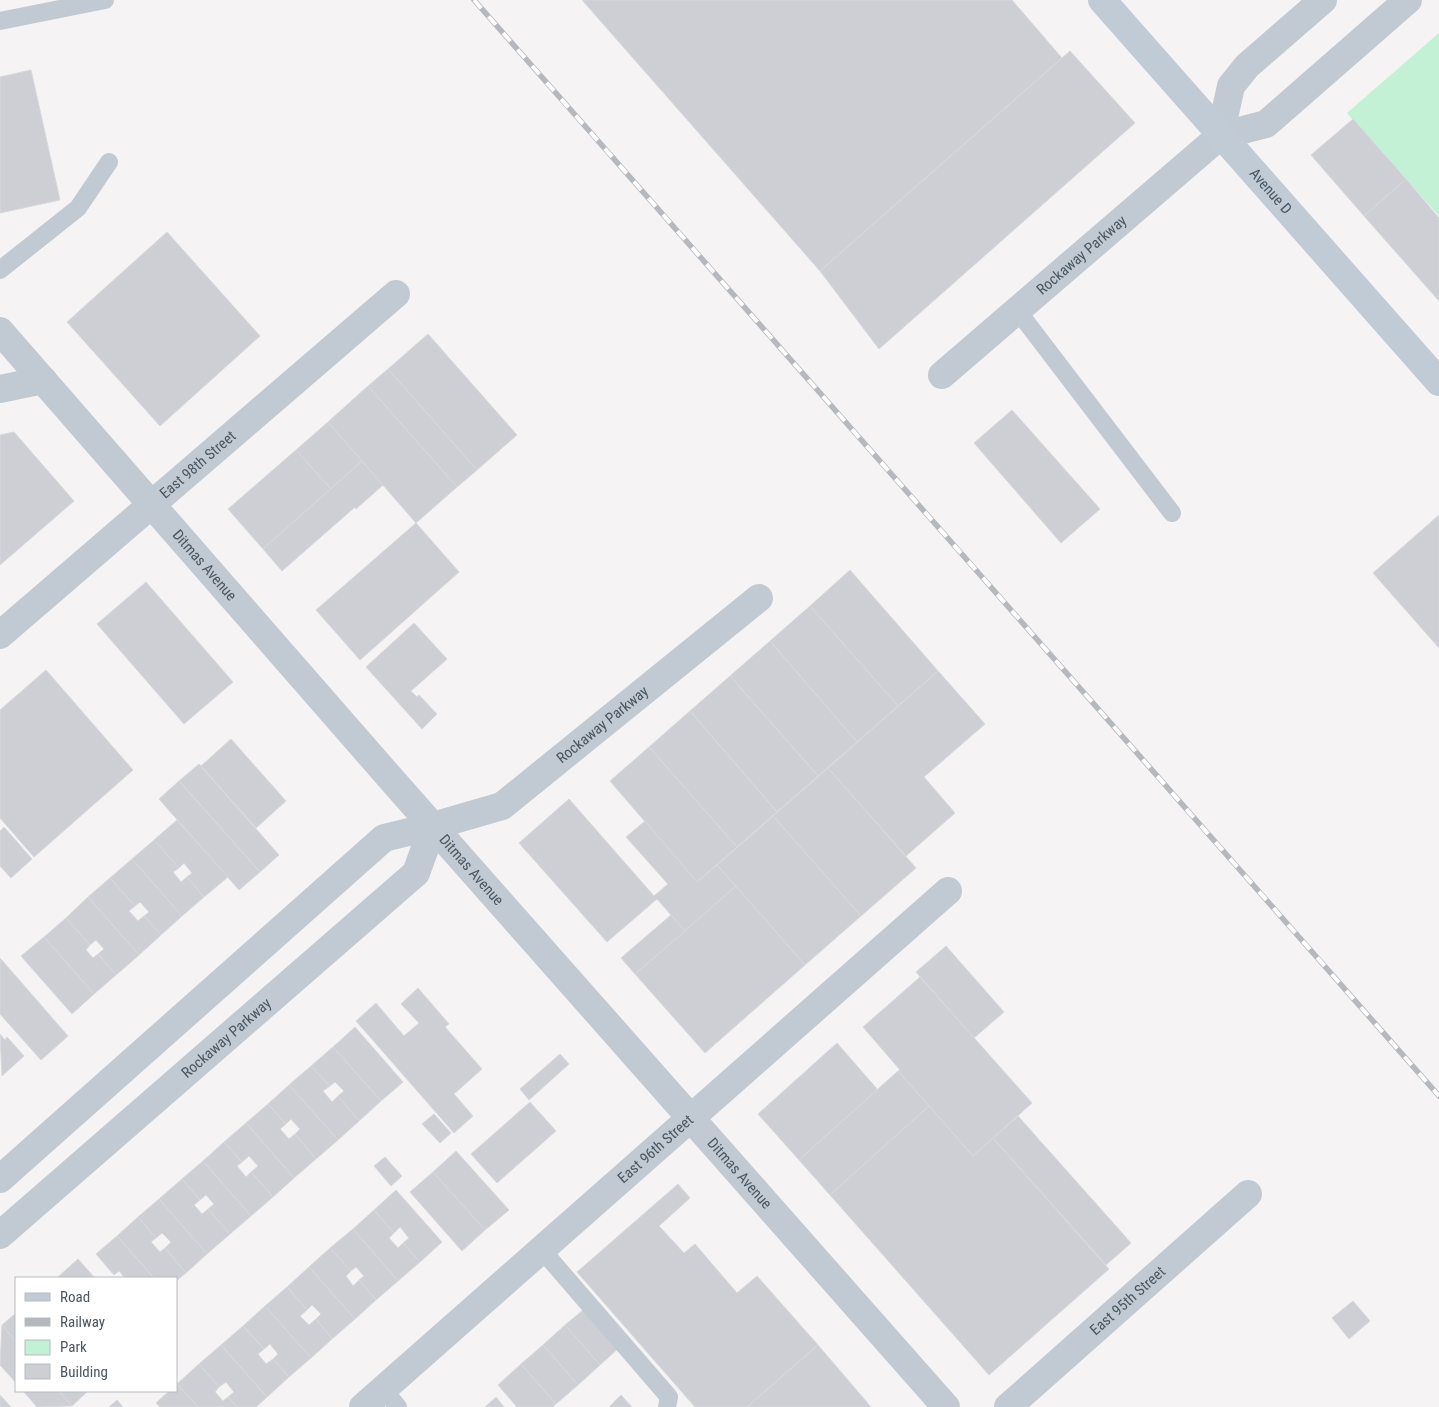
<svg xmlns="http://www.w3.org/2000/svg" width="1439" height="1407" font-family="'Roboto Condensed',sans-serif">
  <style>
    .green { fill: #c3f1d5 }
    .building { fill: #cdcfd5; stroke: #d7d9de }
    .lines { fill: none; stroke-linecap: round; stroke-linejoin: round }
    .service { stroke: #c1cad2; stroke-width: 18 }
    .minor { stroke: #c1cad2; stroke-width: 28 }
    .tertiary { stroke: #c1cad2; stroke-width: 28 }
    .secondary { stroke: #c1cbd6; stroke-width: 28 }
    .rail-casing { stroke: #b5b8bd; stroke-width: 5.5 }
    .rail { stroke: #fff; stroke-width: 4; stroke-dasharray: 11; stroke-linecap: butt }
    .labels { text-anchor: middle; stroke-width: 4; stroke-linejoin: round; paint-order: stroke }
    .street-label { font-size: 15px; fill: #4a5661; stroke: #fff }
  </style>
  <rect width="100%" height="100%" fill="#f5f3f3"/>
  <polygon class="green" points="1439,33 1439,216 1347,113"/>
  <g class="building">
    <polygon points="582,0 1012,0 1062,58 820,271"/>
    <polygon points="1070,51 1135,123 879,349 820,271"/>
    <polygon points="31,70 60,200 0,213 0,77"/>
    <polygon points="1353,119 1406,179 1364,216 1311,155"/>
    <polygon points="1406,179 1439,218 1439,301 1364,216"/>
    <polygon points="167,232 260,336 160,426 67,322"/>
    <polygon points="428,334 517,435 477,470 388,369"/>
    <polygon points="388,369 477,470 457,487 368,386"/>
    <polygon points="368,386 457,487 416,523 328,422"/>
    <polygon points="1012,410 1100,509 1061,543 974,443"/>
    <polygon points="328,422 362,461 331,489 296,450"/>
    <polygon points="14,432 74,501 0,565 0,435"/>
    <polygon points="296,450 331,489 263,549 228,509"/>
    <polygon points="362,461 383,485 356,509 355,507 282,571 263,549"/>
    <polygon points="1439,515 1439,648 1373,573"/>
    <polygon points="416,523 459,572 360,660 316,610"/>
    <polygon points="850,570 938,671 898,706 810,606"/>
    <polygon points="146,582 233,682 184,724 97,624"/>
    <polygon points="810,606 898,706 857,742 770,641"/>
    <polygon points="414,623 447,659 411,691 417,697 419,695 437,714 422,729 366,667"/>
    <polygon points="770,641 857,742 818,776 730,676"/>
    <polygon points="46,670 133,770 34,857 0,818 0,710"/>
    <polygon points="938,671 985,724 924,777 955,813 906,856 828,768"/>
    <polygon points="730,676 818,776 777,812 690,711"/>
    <polygon points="690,711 777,812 737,847 649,747"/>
    <polygon points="231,739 286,801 256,828 201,766"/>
    <polygon points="649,747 737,847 697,882 610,781"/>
    <polygon points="199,764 279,855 260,872 179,781"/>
    <polygon points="828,768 916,868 861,916 773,816"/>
    <polygon points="179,781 260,872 239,890 159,799"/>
    <polygon points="569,799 654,896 668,884 626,837 645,821 697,882 717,865 736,886 685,931 657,899 607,942 519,843"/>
    <polygon points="773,816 861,916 805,965 717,865"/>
    <polygon points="177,820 228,877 204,897 187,877 192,873 184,863 179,868 154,840"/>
    <polygon points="4,827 32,859 11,878 0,866 0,831"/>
    <polygon points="154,840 179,868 173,872 181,882 187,877 204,897 182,916 132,859"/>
    <polygon points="132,859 182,916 161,935 144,916 149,912 140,902 135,906 110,878"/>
    <polygon points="110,878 135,906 129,911 138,921 144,916 161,935 139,955 88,897"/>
    <polygon points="736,886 805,965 705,1053 635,974"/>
    <polygon points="88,897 139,955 116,975 98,954 104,949 96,940 90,945 66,918"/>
    <polygon points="671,915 685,931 635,974 621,958"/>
    <polygon points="66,918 90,945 86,950 93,958 98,954 116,975 94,994 44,937"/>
    <polygon points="44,937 94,994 72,1014 21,956"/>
    <polygon points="946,946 1004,1012 974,1038 916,972"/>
    <polygon points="0,958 68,1036 41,1060 0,1014"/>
    <polygon points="920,977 1032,1103 973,1156 898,1071 900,1070 863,1027"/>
    <polygon points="418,988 449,1024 445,1027 482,1069 454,1094 473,1116 454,1133 356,1021 376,1003 404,1036 419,1023 401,1004"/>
    <polygon points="355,1027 403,1082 381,1101 333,1047"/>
    <polygon points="0,1034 5,1040 7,1037 24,1056 2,1076"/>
    <polygon points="837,1043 878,1090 799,1160 758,1114"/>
    <polygon points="333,1047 381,1101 359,1121 338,1096 344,1091 335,1082 330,1086 311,1066"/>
    <polygon points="560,1054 569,1064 529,1100 520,1089"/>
    <polygon points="311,1066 330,1086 323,1091 332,1102 338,1096 359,1121 338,1140 289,1085"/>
    <polygon points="898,1071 929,1106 830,1195 799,1160"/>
    <polygon points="289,1085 338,1140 316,1159 295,1134 300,1129 291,1119 286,1124 268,1104"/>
    <polygon points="530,1102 556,1131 497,1183 471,1154"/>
    <polygon points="268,1104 286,1124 280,1129 289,1139 295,1134 316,1159 294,1178 246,1123"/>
    <polygon points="929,1106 973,1156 993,1138 1109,1269 989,1375 830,1195"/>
    <polygon points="434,1114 451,1133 440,1143 422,1124"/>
    <polygon points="1018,1116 1131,1243 1106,1265 993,1138"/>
    <polygon points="246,1123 294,1178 273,1197 251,1172 258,1166 249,1156 242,1162 224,1142"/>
    <polygon points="224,1142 242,1162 237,1166 246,1177 251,1172 273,1197 251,1216 203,1161"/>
    <polygon points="456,1151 509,1210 485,1230 433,1172"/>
    <polygon points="385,1157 402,1176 391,1186 374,1166"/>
    <polygon points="203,1161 251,1216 230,1234 208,1209 214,1204 206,1195 200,1200 182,1179"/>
    <polygon points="433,1172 485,1230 462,1251 410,1192"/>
    <polygon points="182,1179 200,1200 194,1205 202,1214 208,1209 230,1234 207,1254 159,1199"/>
    <polygon points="678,1184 690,1198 659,1226 684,1253 695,1244 737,1293 757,1276 818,1345 747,1407 695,1407 577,1272"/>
    <polygon points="396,1190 442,1242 420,1262 403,1243 409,1238 400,1227 394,1233 374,1210"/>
    <polygon points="159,1199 207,1254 186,1273 165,1248 171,1242 162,1233 156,1238 138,1217"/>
    <polygon points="374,1210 394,1233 389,1238 398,1248 403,1243 420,1262 398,1281 353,1229"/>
    <polygon points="138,1217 156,1238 151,1242 160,1252 165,1248 186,1273 176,1281 176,1278 154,1278 117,1236"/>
    <polygon points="353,1229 398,1281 376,1300 359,1280 364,1276 356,1267 351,1271 330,1248"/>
    <polygon points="117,1236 154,1278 125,1278 119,1271 114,1275 96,1254"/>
    <polygon points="330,1248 351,1271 346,1276 353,1286 359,1280 376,1300 355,1319 309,1267"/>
    <polygon points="78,1259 95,1278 59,1278 58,1277"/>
    <polygon points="309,1267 355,1319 332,1339 316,1319 321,1314 312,1305 307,1310 287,1287"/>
    <polygon points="287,1287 307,1310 300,1316 309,1325 316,1319 332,1339 311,1358 265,1306"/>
    <polygon points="1353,1301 1370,1321 1349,1339 1332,1318"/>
    <polygon points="265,1306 311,1358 289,1377 273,1359 278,1354 270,1344 264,1349 243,1326"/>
    <polygon points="588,1306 622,1345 600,1365 565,1325"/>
    <polygon points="16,1313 16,1342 2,1325"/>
    <polygon points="2,1325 16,1342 16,1383 0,1365"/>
    <polygon points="565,1325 600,1365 578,1385 543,1345"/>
    <polygon points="243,1326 264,1349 258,1354 266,1364 273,1359 289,1377 267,1397 221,1345"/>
    <polygon points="221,1345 267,1397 256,1407 237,1407 228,1397 234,1392 226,1382 219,1387 199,1364"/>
    <polygon points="543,1345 578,1385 556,1404 521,1364"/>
    <polygon points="818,1345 871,1407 747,1407"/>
    <polygon points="199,1364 219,1387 215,1392 223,1401 228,1397 237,1407 198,1407 177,1384"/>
    <polygon points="521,1364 556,1404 553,1407 517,1407 498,1385"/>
    <polygon points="177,1384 198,1407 160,1407 156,1403 169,1391 176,1391"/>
    <polygon points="23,1391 59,1391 72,1406 37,1407"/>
    <polygon points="59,1391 88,1391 72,1406"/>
    <polygon points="0,1395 11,1407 0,1407"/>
    <polygon points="621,1395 632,1407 609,1407"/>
    <polygon points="496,1397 504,1407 485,1407"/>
    <polygon points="117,1400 123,1407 109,1407"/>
  </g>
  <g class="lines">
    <g class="service">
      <polyline points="0,21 105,0"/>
      <polyline points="0,270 78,208 109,162"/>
      <polyline points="1017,310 1172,513"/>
      <polyline points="542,1250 669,1397 667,1407"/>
      <polyline points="383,1389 398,1407"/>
    </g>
    <g class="minor">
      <polyline points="1220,136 1231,86 1247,66 1323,0"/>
      <path id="s1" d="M0 331 392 780 946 1407"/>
      <path id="s2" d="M942 375 1220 136 1266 124 1408 0"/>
      <polyline points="0,389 43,380"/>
      <path id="s3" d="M0 635 396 294"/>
      <path id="s4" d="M433 826 502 806 759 598"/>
      <path id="s5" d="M363 1407 948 891"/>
      <path id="s6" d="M1008 1407 1248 1194"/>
    </g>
    <g class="tertiary">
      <polyline points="0,1179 384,838 433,826"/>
      <path id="s7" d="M0 1235 416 873 433 826"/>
    </g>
    <path class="secondary" id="s8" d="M1102 0 1439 382"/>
    <g class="rail-casing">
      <polyline id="rail" points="474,0 1439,1096"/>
    </g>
    <use href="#rail" class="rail"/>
  </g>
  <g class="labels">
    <g class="street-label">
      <text dy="5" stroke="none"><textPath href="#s8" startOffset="255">Avenue D</textPath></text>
      <text dy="5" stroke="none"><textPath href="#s2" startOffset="184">Rockaway Parkway</textPath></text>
      <text dy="5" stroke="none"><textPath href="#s3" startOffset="261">East 98th Street</textPath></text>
      <text dy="5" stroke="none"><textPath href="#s1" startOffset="311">Ditmas Avenue</textPath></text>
      <text dy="5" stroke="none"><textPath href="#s4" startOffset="201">Rockaway Parkway</textPath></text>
      <text dy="5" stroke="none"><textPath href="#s1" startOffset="716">Ditmas Avenue</textPath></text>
      <text dy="5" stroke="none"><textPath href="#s7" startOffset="300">Rockaway Parkway</textPath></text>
      <text dy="5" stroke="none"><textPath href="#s5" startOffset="390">East 96th Street</textPath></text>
      <text dy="5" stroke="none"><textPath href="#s1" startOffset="1121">Ditmas Avenue</textPath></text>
      <text dy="5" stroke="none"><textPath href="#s6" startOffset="160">East 95th Street</textPath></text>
    </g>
  </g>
  <rect x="15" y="1277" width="162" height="115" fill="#ffffff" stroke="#b7bbc0"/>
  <rect x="25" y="1293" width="25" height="8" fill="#c1cbd6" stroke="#b7bbc0"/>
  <text x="60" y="1302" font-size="15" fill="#4a5661">Road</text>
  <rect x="25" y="1318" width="25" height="8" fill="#b5b8bd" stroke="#b7bbc0"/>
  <text x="60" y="1327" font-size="15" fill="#4a5661">Railway</text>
  <rect x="25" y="1340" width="25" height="15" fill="#c3f1d5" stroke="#b7bbc0"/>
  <text x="60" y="1352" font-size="15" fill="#4a5661">Park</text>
  <rect x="25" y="1364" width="25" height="15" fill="#cdcfd5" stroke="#b7bbc0"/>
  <text x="60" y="1377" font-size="15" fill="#4a5661">Building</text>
</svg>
